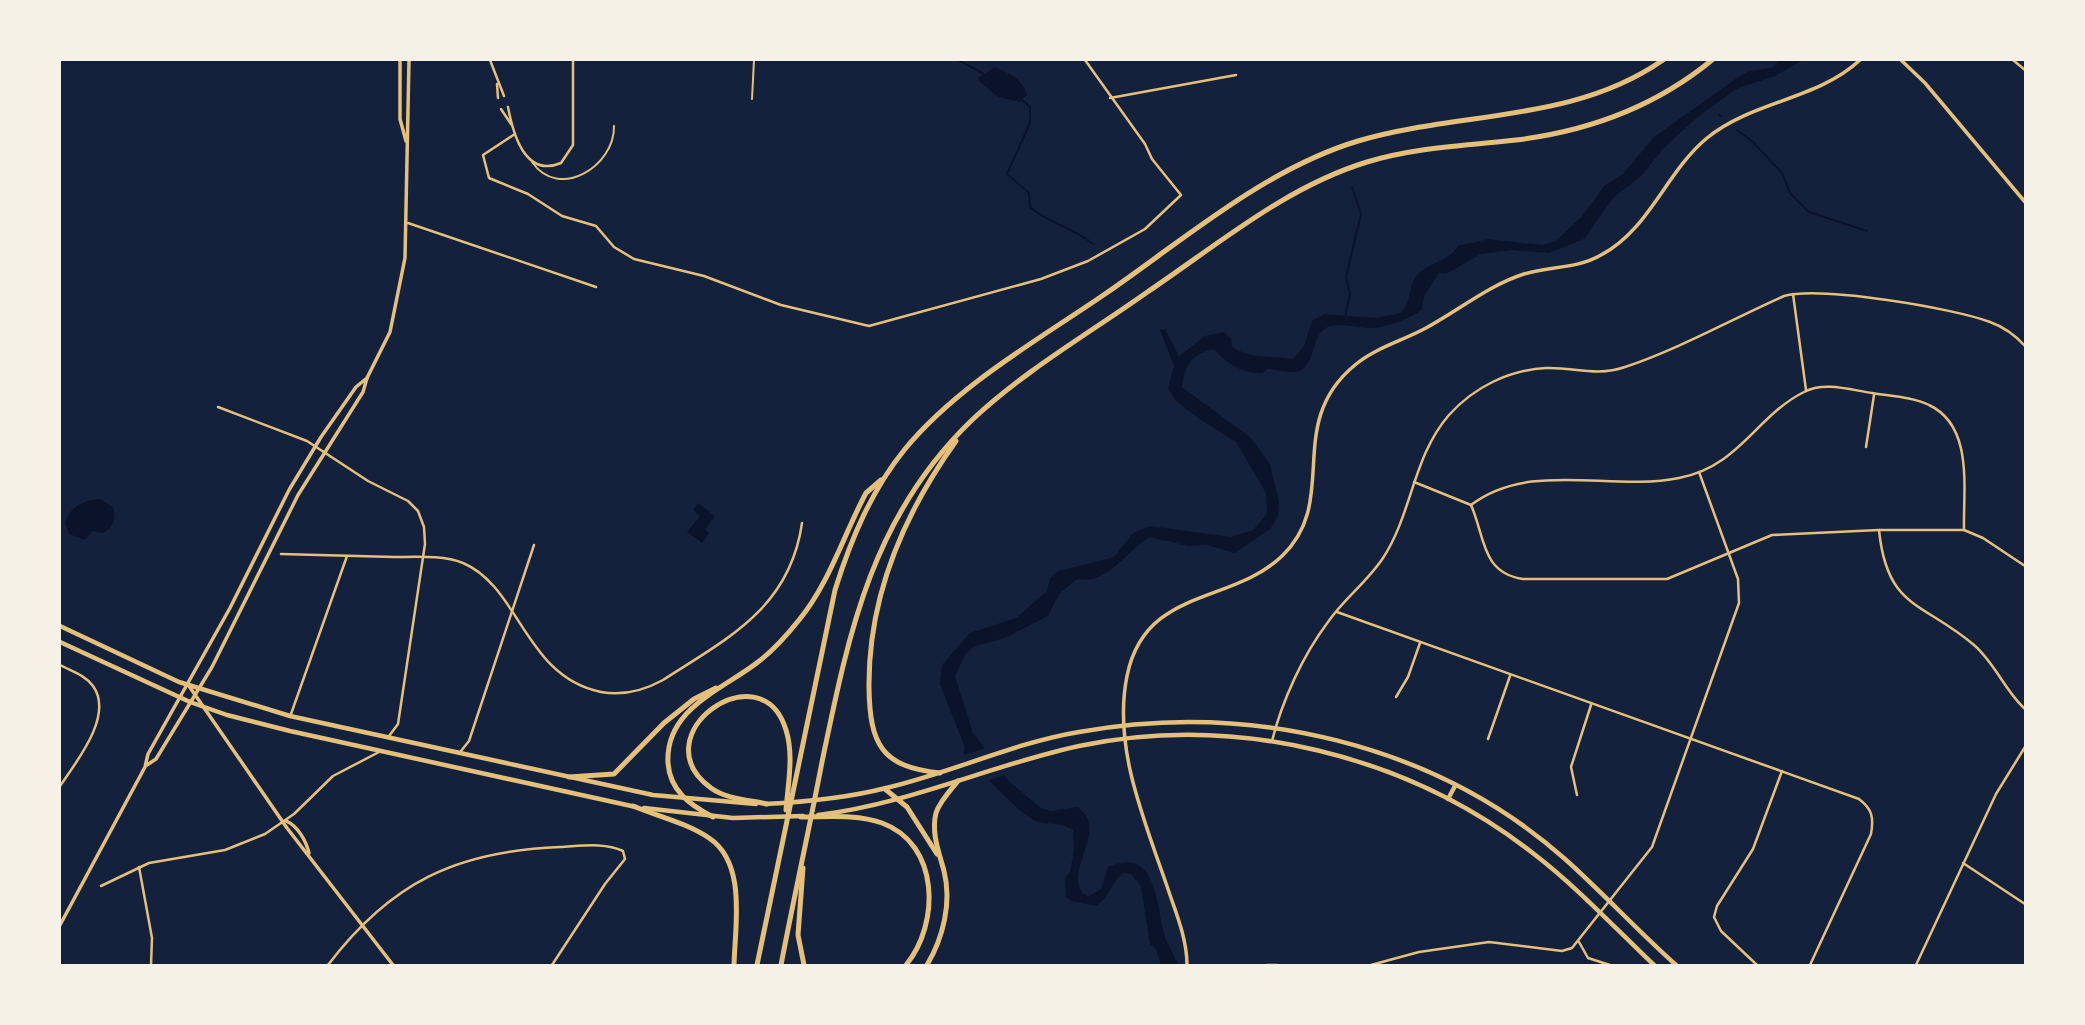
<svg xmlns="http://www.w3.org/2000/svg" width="2085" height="1025" font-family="Cabin,sans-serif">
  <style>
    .water { fill: #0b132b }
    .pier { fill: #14213d }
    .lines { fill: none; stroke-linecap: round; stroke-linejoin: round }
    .stream { stroke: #0b132b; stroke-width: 2 }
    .service { stroke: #e5c07b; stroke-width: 2 }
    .minor { stroke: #e5c07b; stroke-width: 2.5 }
    .tertiary { stroke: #e5c07b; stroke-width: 3.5 }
    .secondary { stroke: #e5c07b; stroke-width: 3.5 }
    .primary { stroke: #e5c07b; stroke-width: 4.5 }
    .motorway { stroke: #e5c07b; stroke-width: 5 }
  </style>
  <rect width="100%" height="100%" fill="#14213d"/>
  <g class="water">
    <path d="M1779 60H1803L1775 76 1736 89 1694 120 1663 149 1641 176 1614 197 1584 239 1549 253 1512 250 1481 254 1446 274 1439 273 1424 296 1422 310C1406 320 1386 329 1366 328 1355 327 1339 323 1328 327 1310 335 1317 364 1299 371 1291 374 1276 369 1267 369L1263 373C1245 375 1225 363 1214 349 1192 354 1185 364 1182 387L1251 438 1270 464 1279 502 1278 517 1270 529 1235 553 1207 545 1188 546 1150 537C1124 552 1109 585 1077 579L1059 594 1048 616 1005 638 973 647 965 655 955 676 973 733 1010 782 1041 808 1051 811 1077 807C1111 828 1063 870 1083 894L1088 897 1101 889 1108 867C1155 846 1156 900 1163 930 1166 944 1174 953 1178 965H1161L1156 949 1150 944 1141 886 1131 874 1123 873C1110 884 1110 896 1096 906L1071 901 1066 897 1065 878 1070 872 1074 850 1073 830C1058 821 1050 826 1036 821 1017 813 979 769 963 753L965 748 940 684 942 665 970 633 1016 618 1047 591 1050 578 1058 571 1114 557 1133 533 1150 526 1231 537 1253 530 1267 514 1266 493 1236 442 1201 420 1176 401 1168 389 1174 366 1160 330 1165 329 1179 356 1205 336 1224 332 1231 339 1232 347C1251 359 1272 356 1293 359L1304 346 1312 321 1324 314 1377 318 1400 313C1413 303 1407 285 1418 274 1429 263 1449 261 1458 246L1488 239 1543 245 1556 241 1582 216 1605 185 1623 174 1654 137 1737 78 1749 71 1772 68Z"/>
    <path d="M995 67C1010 74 1022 78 1027 95L1020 102 998 97 980 82 978 78Z"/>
    <path d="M100 499 113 507C117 518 113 527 104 533L93 531 85 540 69 534 65 523C70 507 83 500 100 499Z"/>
    <polygon points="698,503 715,516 705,529 709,533 702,543 687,532 700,516 693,510"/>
  </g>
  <polygon class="pier" points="986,748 1008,774 986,781 961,756"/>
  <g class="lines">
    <g class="stream">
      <polyline points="958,60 984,74"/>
      <path d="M1021 99 1030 107V123L1007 174 1029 193 1030 207C1049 224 1073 227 1093 244"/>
      <polyline points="1719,115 1721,116"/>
      <polyline points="1737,130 1753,142 1782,173 1790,193 1809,212 1867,231"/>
      <polyline points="1345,317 1350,293 1346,277 1361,214 1352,187"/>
    </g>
    <g class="service">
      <polyline points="752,99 754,60"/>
      <path d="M532 162C559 201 615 166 614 126"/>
    </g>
    <g class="minor">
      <polyline points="490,60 504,96"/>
      <polyline points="2013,60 2025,70"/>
      <polyline points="497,84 498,98"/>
      <polyline points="1110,98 1236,75"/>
      <path d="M508 107C513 134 525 178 561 163L573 145V60"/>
      <polyline points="501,109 511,124"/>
      <polyline points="515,134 483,155 489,178 528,194 562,216 596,226 614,247 634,259 704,276 781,305 869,326 1041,279 1088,261 1145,229 1181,195 1152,159 1145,144 1085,60"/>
      <polyline points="408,223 596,287"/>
      <polyline points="1793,294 1806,390"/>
      <polyline points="218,407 307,441 368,481 408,501 418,511 424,527 425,544 398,724 389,736"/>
      <polyline points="1866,447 1874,395"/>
      <polyline points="1414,482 1471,505"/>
      <path d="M1471 505C1530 460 1611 492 1679 478 1740 466 1756 416 1804 392 1824 381 1851 390 1872 393 1890 396 1913 397 1929 405 1974 426 1963 489 1964 530"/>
      <path d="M1471 505C1485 536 1481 573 1523 579H1667L1772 535 1879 530H1964L1983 538 2025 566"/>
      <path d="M1879 530C1887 609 1922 601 1974 645 1995 663 2005 691 2025 709"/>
      <path d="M281 554C319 555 356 556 394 557 416 557 443 555 463 563 520 587 525 677 601 692 623 696 643 691 663 680 728 638 790 608 802 523"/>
      <path d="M1337 612 1859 799C1872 809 1874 817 1871 834L1810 965"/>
      <path d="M60 665C71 671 85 675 93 686 114 715 77 761 60 786"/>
      <polyline points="1396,697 1408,677 1420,643"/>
      <polyline points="291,714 347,556"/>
      <polyline points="1488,739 1510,676"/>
      <path d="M1272 741C1282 701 1303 655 1328 622 1344 599 1367 582 1383 558 1412 514 1413 456 1449 415 1474 387 1509 370 1546 368 1574 367 1596 377 1625 367 1679 349 1732 319 1784 296 1821 286 1953 308 1990 322 2004 327 2016 336 2025 346"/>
      <polyline points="461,751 469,741 534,545"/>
      <polyline points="1577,795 1571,767 1591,705"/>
      <polyline points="1963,863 2025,904"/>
      <polyline points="139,867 152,938 151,965"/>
      <polyline points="101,886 149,863 225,850 265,834 294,814 333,776 379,752"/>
      <polyline points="1579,942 1588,958 1610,965"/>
      <path d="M328 965C391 882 457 851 560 847 581 846 604 842 623 851L625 859 605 884 552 965"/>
      <polyline points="1267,965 1277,965"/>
      <polyline points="1371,965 1419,952 1489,942 1562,951 1572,948 1652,847 1739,603 1738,579 1699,472"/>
      <polyline points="1757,965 1721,931 1714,917 1717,906 1753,849 1782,771"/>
      <polyline points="1916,965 1996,794 2025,747"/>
    </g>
    <g class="tertiary">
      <polyline points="1901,60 1925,83 2025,202"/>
      <polyline points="189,686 287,828 393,965"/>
      <path d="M286 821C298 826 306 841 309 853"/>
      <path d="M1187 965C1187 941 1178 918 1170 895 1147 826 1112 750 1127 676 1145 587 1231 605 1282 556 1341 500 1283 424 1355 365 1375 348 1402 341 1426 328 1458 311 1489 285 1524 274 1550 266 1577 269 1601 255 1649 230 1666 172 1707 138 1752 101 1817 100 1860 60"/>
    </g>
    <g class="secondary">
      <polyline points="400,60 400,119 406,141"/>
      <polyline points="147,765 156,759 212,667 298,495 363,392 367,378"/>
      <polyline points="60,925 145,767 148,754 230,608 289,490 321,437 356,387 367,378 390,332 405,258 409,60"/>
    </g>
    <g class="primary">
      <polyline points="60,626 179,682 290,716 653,795 756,804"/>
      <polyline points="60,642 190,702 227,715 290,731 636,807"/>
      <polyline points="1448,799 1455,786"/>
      <path d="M765 804C805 802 847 798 886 788 951 773 1013 743 1079 732 1249 701 1434 743 1565 859 1603 893 1638 931 1676 965"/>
      <polyline points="644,808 733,818 803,816"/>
      <path d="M818 815C909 804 991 765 1079 746 1236 713 1408 755 1534 854 1577 887 1615 928 1654 965"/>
    </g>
    <g class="motorway">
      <path d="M940 773C881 767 870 744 869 688 868 596 903 515 956 441"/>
      <polyline points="569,777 614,774 664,723 694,699 716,688"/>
      <polyline points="885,789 907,807 937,854"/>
      <path d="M767 804C749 800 726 799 711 788 639 736 761 648 786 730 794 755 788 784 786 810"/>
      <path d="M633 806C657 816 687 823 709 838 747 863 735 926 734 965"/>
      <path d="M713 817C690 805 670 791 668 763 665 709 722 690 758 662 774 650 787 635 799 620 829 584 844 534 866 493L881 480"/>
      <path d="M801 817C827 817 857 814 882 823 940 844 940 924 906 965"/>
      <polyline points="803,868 798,935 804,965"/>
      <path d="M757 965 835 590C851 539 871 491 905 449 958 385 1038 340 1105 294 1185 239 1265 169 1358 141 1460 111 1573 123 1663 60"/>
      <path d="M781 965C794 897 809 830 822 762 849 632 872 516 972 420 1024 371 1088 334 1146 293 1216 246 1285 187 1367 162 1415 147 1466 146 1516 140 1590 131 1655 107 1712 60"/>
      <path d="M927 965C943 938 952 903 944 871 939 852 931 833 936 813 940 801 950 791 958 781"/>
    </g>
  </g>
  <rect width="2085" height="1025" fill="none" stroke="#f6f1e7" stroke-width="122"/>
</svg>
